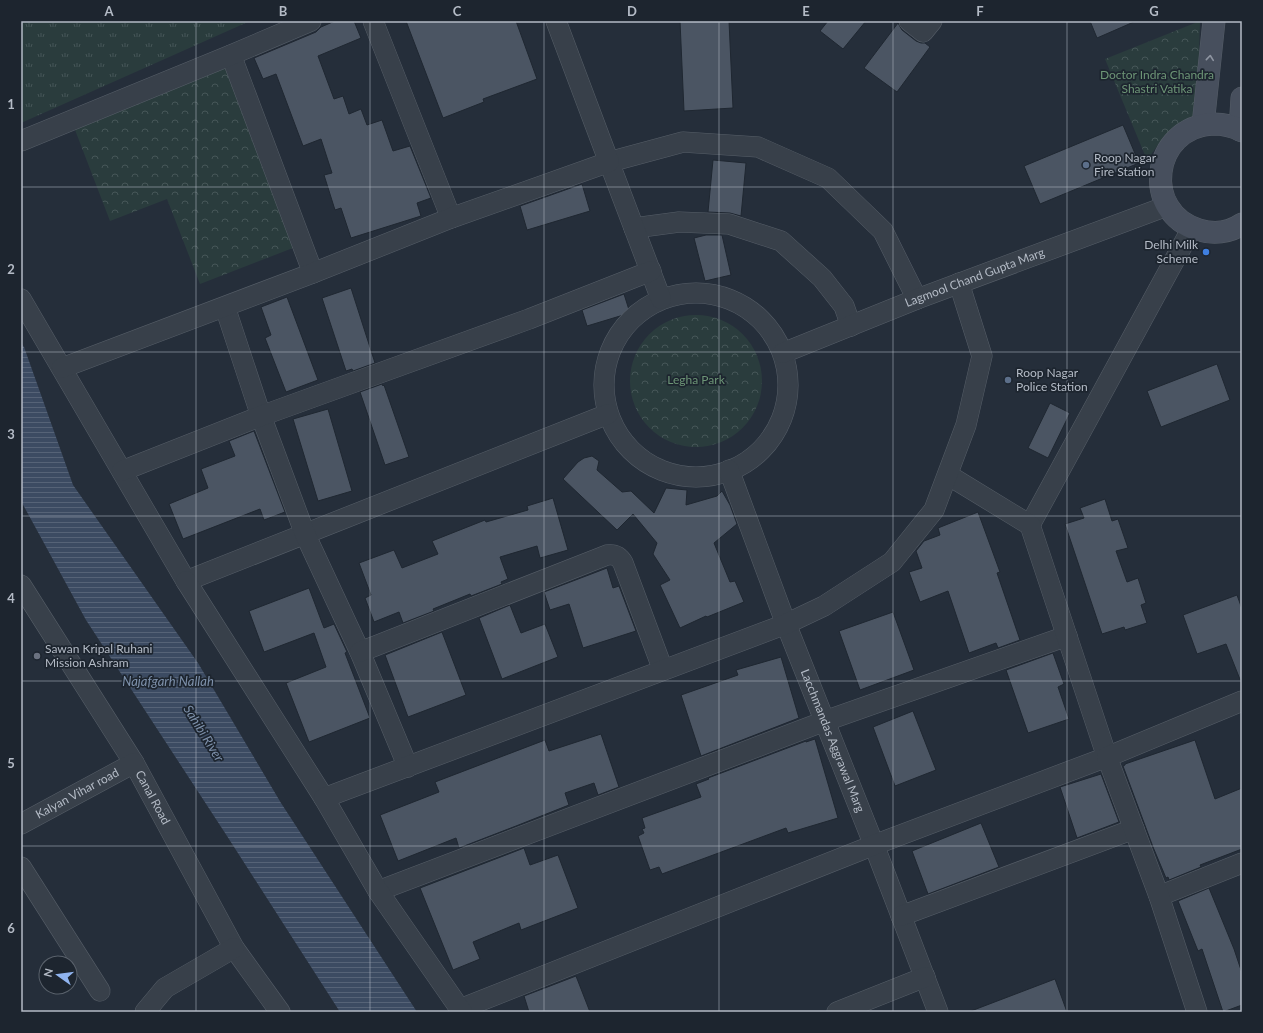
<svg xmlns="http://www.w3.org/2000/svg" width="1263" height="1033" font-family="Lato,sans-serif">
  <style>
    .grass { fill: url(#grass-tufts) }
    .park { fill: url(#park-crowns) }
    .water { fill: url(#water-rules) }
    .building { fill: #4b5563; stroke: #1f2731 }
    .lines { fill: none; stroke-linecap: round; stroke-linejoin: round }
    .street-casing { stroke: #565e68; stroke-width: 21 }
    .secondary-casing { stroke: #565e68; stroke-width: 23 }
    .street { stroke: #38404a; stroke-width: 20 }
    .secondary { stroke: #474f5d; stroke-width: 22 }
    .oneway { stroke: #8e95a1 }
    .grid { fill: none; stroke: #b4bbc6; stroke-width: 1; stroke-opacity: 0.55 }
    .service-dot { fill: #5c6f8a; stroke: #1d252f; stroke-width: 1.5 }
    .shop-dot { fill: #3f7fe0; stroke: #1d252f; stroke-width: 1.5 }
    .worship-dot { fill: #6b7280; stroke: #1d252f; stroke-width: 1.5 }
    .labels { text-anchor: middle; stroke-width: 3.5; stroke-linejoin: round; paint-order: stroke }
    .park-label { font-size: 12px; fill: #6d9576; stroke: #1d252f }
    .poi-label { font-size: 12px; fill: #b4bbc6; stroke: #1d252f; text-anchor: start }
    .street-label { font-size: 12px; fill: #b4bbc6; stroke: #1d252f }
    .water-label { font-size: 13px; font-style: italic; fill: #7e91ab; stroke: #1d252f }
    .neatline { fill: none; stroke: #b4bbc6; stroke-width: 1.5 }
    .grid-label { font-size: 13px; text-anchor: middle; font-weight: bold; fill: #b4bbc6 }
  </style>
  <defs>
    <pattern id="grass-tufts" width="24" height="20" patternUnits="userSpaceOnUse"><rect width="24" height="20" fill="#2a3c3d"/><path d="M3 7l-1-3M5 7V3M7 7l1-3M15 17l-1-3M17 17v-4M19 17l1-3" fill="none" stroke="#465658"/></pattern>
    <pattern id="park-crowns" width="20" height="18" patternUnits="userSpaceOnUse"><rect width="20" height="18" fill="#2a3c3d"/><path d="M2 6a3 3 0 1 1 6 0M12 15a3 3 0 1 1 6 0" fill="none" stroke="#465658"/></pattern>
    <pattern id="water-rules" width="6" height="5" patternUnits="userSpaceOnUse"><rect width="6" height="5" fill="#3c4b62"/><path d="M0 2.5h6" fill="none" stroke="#566377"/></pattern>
  </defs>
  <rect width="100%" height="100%" fill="#252e3a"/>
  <polygon class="grass" points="21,21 250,21 21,123"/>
  <g class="park">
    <polygon points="1200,21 1197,114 1179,123 1163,138 1147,160 1105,59"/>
    <polygon points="227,61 298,246 200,284 167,199 110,221 72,122"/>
    <circle cx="696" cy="381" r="66"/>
  </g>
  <polygon class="water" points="21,343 24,347 73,485 198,663 281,803 417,1012 340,1012 227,836 86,620 21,501"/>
  <g class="building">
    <polygon points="335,21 354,21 361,38 318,56 334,99 343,96 349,114 361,109 367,125 382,120 393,151 410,146 431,198 417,203 421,216 351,238 341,208 335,210 324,175 332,173 321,139 303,146 276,74 263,79 254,58 316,32 321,27"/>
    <polygon points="406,21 516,21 537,79 483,99 484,102 443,118"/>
    <polygon points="680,21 729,21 733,108 684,111"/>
    <polygon points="828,21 866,21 843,49 820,31"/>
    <polygon points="1090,21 1136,21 1097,38"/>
    <polygon points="898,23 902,30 916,41 921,43 925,43 930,47 897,92 864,68"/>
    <polygon points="1123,125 1139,163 1040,204 1024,166"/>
    <polygon points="713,160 746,163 741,216 730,213 708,212"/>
    <polygon points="582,184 590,211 527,230 520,206"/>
    <polygon points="706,235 722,235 731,275 705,281 694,238"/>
    <polygon points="351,288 375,363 353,371 352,369 346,371 322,298"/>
    <polygon points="624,294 630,313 587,326 582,310"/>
    <polygon points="287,297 318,380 286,392 265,338 271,335 261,307"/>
    <polygon points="1217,364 1230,400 1161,427 1147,391"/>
    <polygon points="382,384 383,386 384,385 409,457 385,465 360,392"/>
    <polygon points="1050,403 1070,413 1048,458 1028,448"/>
    <polygon points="328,409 352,491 318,501 293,419"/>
    <polygon points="254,431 285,512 264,520 260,509 183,539 169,504 208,488 201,469 235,456 229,441"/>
    <polygon points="592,456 599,461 597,470 622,492 631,491 654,513 666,488 687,490 686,505 717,496 722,491 730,505 737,524 714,543 730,582 735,581 744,602 707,617 706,616 680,628 660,585 670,580 653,554 657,543 633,514 617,530 563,479 578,462 584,458"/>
    <polygon points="553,498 568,550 540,558 537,546 500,557 508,579 501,582 502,584 471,596 470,594 433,609 434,611 403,623 399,612 374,622 365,598 371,595 359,563 394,550 402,568 438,554 432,541 485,520 486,522 528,510 527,506"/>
    <polygon points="1105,499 1112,521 1118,519 1128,548 1116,551 1127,582 1138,578 1146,603 1141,605 1147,623 1125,630 1124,627 1102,634 1065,524 1084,518 1080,508"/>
    <polygon points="978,512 1000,572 997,573 1020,640 998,648 996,643 969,653 948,591 920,602 909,572 922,568 916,551 924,541 940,535 938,528"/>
    <polygon points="607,568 613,588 619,586 636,631 583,648 569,604 550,610 544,592"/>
    <polygon points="309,588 324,628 334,624 347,652 345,653 370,718 309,742 286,683 326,667 314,633 264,652 249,611"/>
    <polygon points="1237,595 1242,609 1242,682 1241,682 1226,644 1197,654 1183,615"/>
    <polygon points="510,605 521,633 545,624 558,657 502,679 479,618"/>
    <polygon points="893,612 914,670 860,690 839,631"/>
    <polygon points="442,632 466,695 408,717 385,655"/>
    <polygon points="1053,653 1064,684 1058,687 1069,719 1028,733 1006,670"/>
    <polygon points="781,657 799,718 701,756 681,695 738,675 736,670"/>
    <polygon points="913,711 936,770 895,786 873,727"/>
    <polygon points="601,734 619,787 598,795 594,783 565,793 569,805 516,826 459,848 456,838 398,861 380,815 439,792 435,782 545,740 549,751"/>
    <polygon points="815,739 838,818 788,833 786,828 662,874 659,867 650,870 638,836 644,833 642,829 645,828 642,818 701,797 696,784 709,779 708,778 806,741 806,742"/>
    <polygon points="1195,740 1215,799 1242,788 1242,849 1200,865 1201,867 1169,880 1168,877 1166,878 1153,847 1123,766 1125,765 1125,764"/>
    <polygon points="1101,774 1119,822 1077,838 1060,787"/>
    <polygon points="981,823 999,867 928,894 912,851"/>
    <polygon points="524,848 530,865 558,855 578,908 521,930 519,923 473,942 480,959 453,970 420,888"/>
    <polygon points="1209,888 1234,949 1242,973 1242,1005 1223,1012 1202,949 1198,951 1178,901"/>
    <polygon points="576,976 590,1012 529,1012 524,996"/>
    <polygon points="1055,979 1067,1012 971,1012 971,1011"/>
  </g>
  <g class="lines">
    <g class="street-casing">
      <g id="street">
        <polyline points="373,21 451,218"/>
        <polyline points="909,21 923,32 932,21"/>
        <polyline points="231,55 313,273"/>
        <polyline points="21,141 231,55 311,21"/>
        <polyline points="634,228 679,222 729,224 781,241 822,278 844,306 851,326"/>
        <circle cx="696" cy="385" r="92"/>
        <polyline points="21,299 186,581 608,414"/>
        <polyline points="661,299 609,162 683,142 758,147 828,178 883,231 917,299"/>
        <polyline points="225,307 261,416 305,534 360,652 408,767"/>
        <path id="s1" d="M783 353 917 299 1167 206"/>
        <polyline points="62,368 313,273 451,218 609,162 556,21"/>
        <path id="s2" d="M729 470 786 624 874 845 938 1012"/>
        <polyline points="122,471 261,416 529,319 651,271"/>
        <polyline points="1030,525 1192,228"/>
        <polyline points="186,581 324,798"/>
        <path id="s3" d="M21 585 134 763 234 948 280 1012"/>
        <path d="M360 652 607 555C615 554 619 556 623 563L663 670"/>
        <path id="s4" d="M21 824 134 763"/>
        <polyline points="21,867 100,991"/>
        <polyline points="378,891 825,721 1067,636"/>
        <polyline points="1159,896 1242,863"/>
        <polyline points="901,916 1134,829"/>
        <polyline points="460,1009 874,845 1107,757 1030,525 948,475"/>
        <polyline points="145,1012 165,988 234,948"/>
        <polyline points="462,1012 378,891 324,798 786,624 824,606 892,562 934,510 966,425 982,356 959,283"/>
        <polyline points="837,1012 925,977"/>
        <polyline points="1197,1012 1159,896 1107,757 1242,701"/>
      </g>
    </g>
    <g class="secondary-casing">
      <g id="secondary">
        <polyline points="1203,125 1214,21"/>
        <polyline points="1240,130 1242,98"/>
        <path d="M1242 131C1233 126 1223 124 1213 124 1151 127 1141 213 1199 230 1213 234 1229 233 1242 224"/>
      </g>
    </g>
    <use href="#street" class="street"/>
    <use href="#secondary" class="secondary"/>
  </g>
  <defs><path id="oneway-chevron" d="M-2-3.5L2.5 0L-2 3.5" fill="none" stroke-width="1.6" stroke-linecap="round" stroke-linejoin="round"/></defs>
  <use class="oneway" href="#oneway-chevron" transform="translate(1210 58) rotate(-84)"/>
  <path class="grid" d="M196 21V1012M370 21V1012M544 21V1012M719 21V1012M893 21V1012M1067 21V1012M21 187H1242M21 352H1242M21 516H1242M21 681H1242M21 846H1242"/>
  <g class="service-dot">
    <circle cx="1086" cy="165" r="4"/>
    <circle cx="1008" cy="380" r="4"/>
  </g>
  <circle class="shop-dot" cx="1206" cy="252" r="4"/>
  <circle class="worship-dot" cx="37" cy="656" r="4"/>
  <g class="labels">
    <g class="park-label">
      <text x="1157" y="79">Doctor Indra Chandra<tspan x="1157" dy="14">Shastri Vatika</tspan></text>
      <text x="696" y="384">Legha Park</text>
    </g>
    <g class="poi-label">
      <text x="1094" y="162">Roop Nagar<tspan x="1094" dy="14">Fire Station</tspan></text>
      <text x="1198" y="249" text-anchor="end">Delhi Milk<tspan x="1198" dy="14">Scheme</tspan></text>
      <text x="1016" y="377">Roop Nagar<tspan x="1016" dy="14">Police Station</tspan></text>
      <text x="45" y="653">Sawan Kripal Ruhani<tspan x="45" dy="14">Mission Ashram</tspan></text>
    </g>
    <g class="street-label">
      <text dy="4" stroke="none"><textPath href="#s1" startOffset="206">Lagmool Chand Gupta Marg</textPath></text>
      <text dy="4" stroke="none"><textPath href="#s2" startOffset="290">Lacchmandas Aggrawal Marg</textPath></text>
      <text dy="4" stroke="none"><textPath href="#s4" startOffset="64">Kalyan Vihar road</textPath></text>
      <text dy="4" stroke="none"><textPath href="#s3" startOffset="250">Canal Road</textPath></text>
    </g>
    <g class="water-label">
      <text x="168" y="686">Najafgarh Nallah</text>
      <text transform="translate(204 733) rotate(58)" y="5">Sahibi River</text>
    </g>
  </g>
  <rect width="1263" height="1033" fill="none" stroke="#1d252f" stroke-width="44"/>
  <g transform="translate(58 975) rotate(284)"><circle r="19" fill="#1d252f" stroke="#59616b"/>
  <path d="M0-3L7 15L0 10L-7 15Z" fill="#90b4ef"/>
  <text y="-6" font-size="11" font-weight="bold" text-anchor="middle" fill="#b4bbc6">N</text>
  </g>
  <rect x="22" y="22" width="1219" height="989" class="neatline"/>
  <g class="grid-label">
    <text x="109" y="16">A</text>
    <text x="283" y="16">B</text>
    <text x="457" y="16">C</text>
    <text x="632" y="16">D</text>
    <text x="806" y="16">E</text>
    <text x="980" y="16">F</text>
    <text x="1154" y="16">G</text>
    <text x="11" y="109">1</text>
    <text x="11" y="274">2</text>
    <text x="11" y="439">3</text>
    <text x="11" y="603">4</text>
    <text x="11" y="768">5</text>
    <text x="11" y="933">6</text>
  </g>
</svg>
